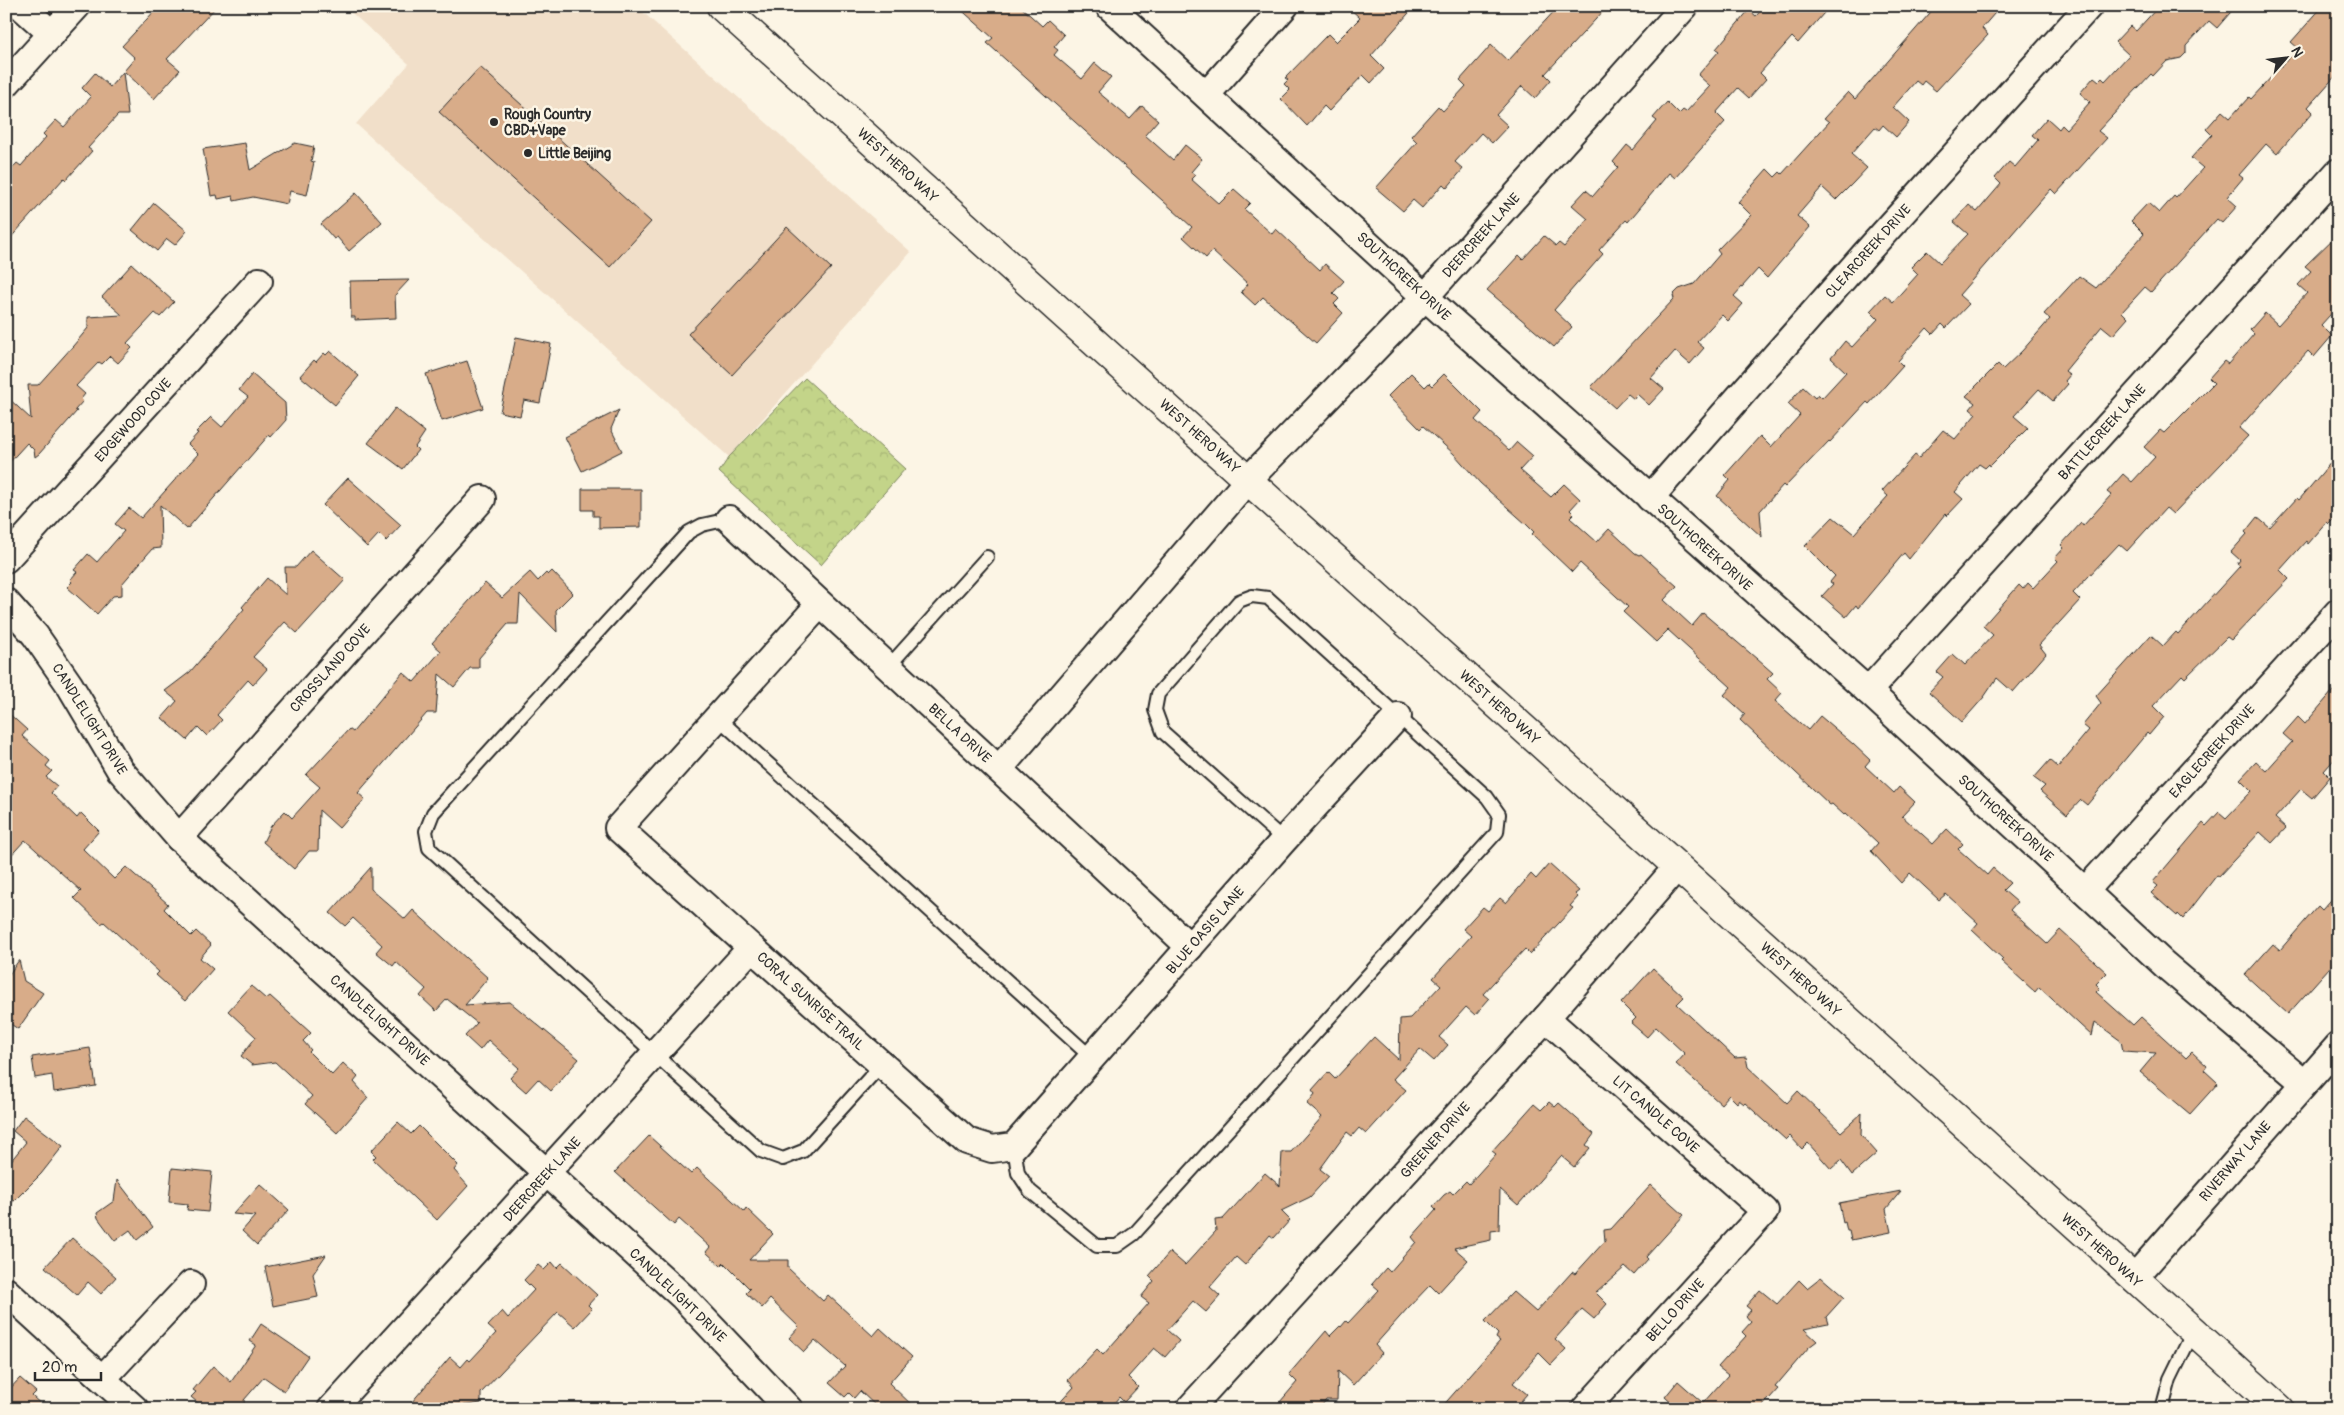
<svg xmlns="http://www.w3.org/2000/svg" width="2344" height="1415" font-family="Pangolin,sans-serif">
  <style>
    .built { fill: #f1dfc9 }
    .forest { fill: url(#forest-crowns); stroke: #77805a }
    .building { fill: #d8ac89; stroke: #2b2b2b }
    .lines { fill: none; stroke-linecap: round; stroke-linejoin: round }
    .lane-casing { stroke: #2b2b2b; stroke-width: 16 }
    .street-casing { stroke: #2b2b2b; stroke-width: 30 }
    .secondary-casing { stroke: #2b2b2b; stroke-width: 31 }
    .lane { stroke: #fcf5e5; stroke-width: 12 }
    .street { stroke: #fcf5e5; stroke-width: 26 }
    .secondary { stroke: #fcf5e5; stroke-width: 28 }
    .poi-dot { fill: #2b2b2b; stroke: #fcf5e5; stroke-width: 2 }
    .labels { text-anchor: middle; stroke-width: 5; stroke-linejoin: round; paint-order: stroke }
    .poi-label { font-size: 14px; font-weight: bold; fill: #2b2b2b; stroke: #fcf5e5; text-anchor: start }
    .street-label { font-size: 14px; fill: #2b2b2b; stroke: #fcf5e5 }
  </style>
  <defs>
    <pattern id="forest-crowns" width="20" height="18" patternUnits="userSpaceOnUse" patternTransform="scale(1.25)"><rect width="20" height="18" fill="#c3d489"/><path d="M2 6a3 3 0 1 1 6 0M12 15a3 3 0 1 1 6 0" fill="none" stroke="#a8b676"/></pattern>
  </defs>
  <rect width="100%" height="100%" fill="#fcf5e5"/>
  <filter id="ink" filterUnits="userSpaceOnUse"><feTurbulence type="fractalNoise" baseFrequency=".02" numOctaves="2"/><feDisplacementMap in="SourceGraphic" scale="10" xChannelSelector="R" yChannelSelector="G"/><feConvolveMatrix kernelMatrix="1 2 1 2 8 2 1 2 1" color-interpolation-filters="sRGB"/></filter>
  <g filter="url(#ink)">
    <polygon class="built" points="344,6 636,6 911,252 729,457 356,124 409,64"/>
    <polygon class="forest" points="805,378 905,469 821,565 719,472 729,457"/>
    <g class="building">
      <polygon points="159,6 217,6 167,59 180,70 154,99 124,71 135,58 122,46"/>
      <polygon points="957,6 1020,6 1042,26 1048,20 1064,35 1054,47 1058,50 1054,55 1082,79 1095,63 1111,77 1098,92 1130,119 1142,106 1158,120 1145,135 1173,160 1185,145 1202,159 1191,172 1195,175 1191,179 1219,204 1234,189 1250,203 1244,209 1272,234 1276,229 1320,270 1325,264 1344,281 1333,293 1339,299 1334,304 1343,313 1316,343 1263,297 1255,305 1241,292 1248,284 1212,251 1206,258 1183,237 1192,227 987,43 993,38"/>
      <polygon points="1347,6 1415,6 1371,56 1384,69 1371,83 1363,75 1329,111 1324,106 1307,126 1281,99 1290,90 1284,84 1288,80 1285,78 1328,34 1336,42 1360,18"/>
      <polygon points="1559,6 1608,6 1545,74 1551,80 1535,98 1522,86 1496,115 1508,126 1492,143 1481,133 1455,162 1463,169 1447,188 1443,184 1422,208 1413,200 1403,211 1376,188 1417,142 1411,136 1438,106 1443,111 1466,86 1460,80 1491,45 1508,61"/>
      <polygon points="1765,6 1830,6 1798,43 1792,37 1760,73 1766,79 1749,98 1738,88 1716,113 1725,122 1675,178 1669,173 1628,222 1626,220 1599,250 1603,254 1554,310 1572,327 1554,347 1487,290 1519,255 1523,259 1544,236 1556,246 1559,243 1564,247 1588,219 1572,205 1586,190 1593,196 1618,167 1613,162 1627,145 1633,150 1657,121 1653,118 1667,102 1679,114 1683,110 1686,112 1710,86 1698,75 1719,51 1716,49 1749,10 1756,16"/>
      <polygon points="1936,6 2001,6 1982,28 1988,35 1936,91 1924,81 1921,85 1916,81 1893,107 1909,122 1896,137 1883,125 1879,130 1875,127 1851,154 1867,168 1853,183 1836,200 1822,187 1797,216 1810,227 1767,278 1758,269 1734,296 1743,304 1728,321 1722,315 1697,342 1704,348 1690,364 1675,351 1651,378 1664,389 1649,405 1637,394 1634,399 1628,394 1615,408 1591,387 1674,299 1673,295 1679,289 1694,284 1720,254 1717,250 1751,215 1738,202 1767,169 1775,177 1780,172 1782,174 1829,122 1824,118 1848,92 1855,99"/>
      <polygon points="2159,6 2236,6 2217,28 2209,21 2186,46 2186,53 2181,58 2167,61 2153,76 2151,74 2098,131 2107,138 2056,194 2051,189 1959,295 1969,304 1946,328 1942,324 1933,334 1927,328 1898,361 1903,366 1869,404 1867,402 1830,442 1829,441 1785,487 1783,485 1760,511 1762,537 1717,496 1730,480 1725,475 1760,436 1771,447 1800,415 1788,404 1803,387 1815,398 1818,394 1822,398 1846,372 1831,358 1845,341 1852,347 1878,319 1870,311 1885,295 1893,302 1918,274 1911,267 1927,251 1940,263 1968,234 1954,222 1969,205 1977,212 2001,184 1995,178 2009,162 2015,167 2038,140 2032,135 2047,118 2059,129 2062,125 2066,129 2090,102 2080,93 2094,77 2099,81 2102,78 2105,81 2129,55 2115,42 2130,26 2136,31"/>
      <polygon points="2323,6 2326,6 2338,17 2338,73 2308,107 2313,112 2277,154 2266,144 2239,175 2243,178 2227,197 2237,206 2222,223 2217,219 2151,292 2145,287 2122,312 2128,318 2113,335 2102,326 2065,371 2070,375 2065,381 2068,384 2053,401 2039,389 2014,416 2028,428 1990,466 1989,464 1985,468 1979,464 1955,492 1963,499 1947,516 1945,514 1909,559 1904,553 1858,608 1856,605 1846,617 1822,596 1833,584 1830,582 1835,576 1805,546 1833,517 1854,534 1888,496 1882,491 1915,455 1919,458 1943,430 1955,439 1976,414 1970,409 1975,403 1966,396 1998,364 2003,369 2022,351 2050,319 2044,314 2079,276 2096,288 2144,234 2131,221 2148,203 2159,213 2174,196 2176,198 2203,168 2191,158 2212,135 2206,129 2222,111 2230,118 2249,97 2251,99 2298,48 2291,42"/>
      <polygon points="480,67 651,222 610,267 439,112"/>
      <polygon points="123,72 128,115 118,115 88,148 92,151 66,180 64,178 6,243 6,175 17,163 21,166 46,137 43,134 56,120 64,127 91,97 82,88 95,73 110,87"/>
      <polygon points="245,143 250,170 295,143 314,147 311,161 314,162 307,195 290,191 287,204 253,197 234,201 233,196 218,199 217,195 211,196 203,149"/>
      <polygon points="356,193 382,222 349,251 337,237 334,239 321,224"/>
      <polygon points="154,203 187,231 175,245 167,239 157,251 132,230"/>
      <polygon points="787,227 831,268 732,375 688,334"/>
      <polygon points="2338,234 2338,306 2321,325 2332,336 2314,357 2308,351 2239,428 2248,436 2173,514 2166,508 2127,551 2119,544 2073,593 2080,600 2039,645 2046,654 2013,692 1997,678 1984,697 1962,722 1929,692 1943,677 1937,672 1953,654 1965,665 1993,635 1983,626 2019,585 2023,589 2028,583 2033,588 2058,561 2055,558 2064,548 2061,545 2081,523 2083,526 2111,495 2107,492 2123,474 2132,482 2155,457 2144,447 2160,430 2164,433 2214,383 2209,378 2224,361 2228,364 2254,334 2250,330 2265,313 2278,325 2307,293 2298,285 2311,271 2305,266"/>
      <polygon points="132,264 174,302 160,317 155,313 127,343 132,348 118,363 110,356 102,364 99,362 76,386 85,394 81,399 83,401 75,410 77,411 39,454 35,457 34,450 27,443 6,466 6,396 31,419 28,385 38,385 73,346 88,328 88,317 122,315 102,297"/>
      <polygon points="409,280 395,295 396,318 355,320 355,317 351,317 350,281"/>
      <polygon points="516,337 551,344 540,403 524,400 520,416 500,412"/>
      <polygon points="330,351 359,376 335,405 300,376 314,360 316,362 324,353 326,355"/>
      <polygon points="467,361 483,408 442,421 426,374"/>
      <polygon points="1411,373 1425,387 1429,383 1432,386 1444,374 1482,412 1475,420 1509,451 1517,442 1533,456 1520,470 1551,497 1564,484 1580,499 1570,510 1574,514 1570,518 1597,542 1609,529 1635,553 1639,555 1641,554 1661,572 1677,586 1664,600 1692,626 1703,613 1757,659 1773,673 1767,679 1782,693 1775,701 1808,730 1820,716 1853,744 1870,760 1865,766 1894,793 1899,787 1915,802 1902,816 1933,844 1947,829 1963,844 1958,849 1987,875 1993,868 2010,883 2003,890 2017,902 2010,910 2047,944 2060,930 2107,973 2096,984 2100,988 2096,992 2133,1025 2141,1017 2186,1058 2192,1052 2207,1066 2204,1070 2218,1083 2190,1114 2140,1072 2156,1053 2123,1051 2121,1041 2095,1022 2092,1036 2039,987 2035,992 2001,961 2003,959 1972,930 1978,923 1946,894 1939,900 1910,873 1901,883 1871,851 1878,843 1846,813 1844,815 1832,804 1830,805 1740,720 1745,714 1724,695 1731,687 1668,630 1656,642 1623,612 1628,607 1580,563 1572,572 1532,534 1534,532 1526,524 1480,483 1454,454 1423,426 1420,429 1388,396"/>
      <polygon points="252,374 285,403 286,420 271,437 269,435 187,529 160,505 161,548 152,549 122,584 122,595 113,596 97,614 67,587 72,582 70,580 77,572 74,570 88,554 97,562 124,531 115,524 129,508 141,518 198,454 188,444 198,433 196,432 211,417 222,427 248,397 239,390"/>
      <polygon points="395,408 425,432 415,447 418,450 403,469 368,443"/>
      <polygon points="619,410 611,429 622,451 582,471 565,437"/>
      <polygon points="2338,454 2338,515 2329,524 2327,522 2308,544 2306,541 2280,570 2289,579 2231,640 2227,637 2185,678 2182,675 2153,706 2164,717 2149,735 2147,733 2087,805 2081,800 2067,815 2040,791 2045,786 2034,778 2050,760 2058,767 2089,730 2083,725 2101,703 2096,696 2151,635 2163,646 2176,632 2178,634 2240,566 2237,564 2240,560 2231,552 2247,534 2245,532 2257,517 2270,528 2297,498 2299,500"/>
      <polygon points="348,478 401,525 386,541 379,534 367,547 323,505"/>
      <polygon points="582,489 641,489 641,527 599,528 599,516 593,516 593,510 582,510"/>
      <polygon points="311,550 345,580 297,633 285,622 253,657 267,669 253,685 248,680 217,715 222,720 207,736 198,727 187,740 162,718 177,701 165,691 190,672 244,609 242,607 267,578 286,595 285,567 296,567"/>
      <polygon points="552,571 573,593 556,610 557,632 520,594 518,624 508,624 479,658 479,668 470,668 454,687 439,674 436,713 427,713 358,793 365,799 339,828 319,810 318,851 309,851 294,869 263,842 271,826 285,811 292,818 320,787 306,775 349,729 353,732 403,672 414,682 441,651 432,643 485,583 502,598 530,572 538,581 546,573 548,575"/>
      <polygon points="2338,685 2338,755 2324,771 2330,777 2312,798 2301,789 2275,818 2286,828 2272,843 2260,832 2219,876 2217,875 2183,919 2178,914 2177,916 2151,893 2158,886 2153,882 2203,823 2206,826 2219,812 2226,818 2252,791 2240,779 2256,762 2266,771 2292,742 2283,734 2298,717 2305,724"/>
      <polygon points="6,711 27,730 22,736 50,761 46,766 52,771 46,777 57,786 51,793 77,818 81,813 99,831 83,849 114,879 126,867 168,904 164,909 191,936 196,931 211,945 200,958 213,969 185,1001 156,975 159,972 104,922 101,924 74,898 81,891 25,840 6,861"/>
      <polygon points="1549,864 1579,891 1575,894 1578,897 1570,906 1573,908 1530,954 1525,949 1493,983 1483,994 1489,999 1475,1015 1466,1007 1439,1037 1448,1045 1434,1061 1420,1049 1393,1079 1406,1090 1366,1134 1359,1128 1352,1136 1347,1132 1320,1169 1329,1176 1310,1197 1281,1211 1290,1220 1274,1238 1270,1235 1245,1265 1236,1257 1210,1287 1220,1296 1206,1312 1193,1301 1167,1330 1179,1341 1165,1357 1154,1348 1128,1377 1138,1387 1124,1402 1119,1397 1109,1409 1054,1409 1074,1387 1068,1380 1097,1349 1103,1355 1149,1303 1141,1297 1154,1281 1149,1276 1170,1252 1185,1265 1216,1231 1215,1220 1223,1219 1265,1173 1280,1186 1282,1152 1291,1152 1322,1117 1307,1104 1315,1094 1312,1090 1328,1072 1335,1079 1374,1037 1399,1060 1400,1019 1410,1018 1441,985 1433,978 1471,936 1463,929 1483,907 1488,911 1500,898 1506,903 1531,874 1536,879"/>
      <polygon points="371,867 371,889 405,919 413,910 488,978 465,1005 510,1002 579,1059 551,1091 538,1079 526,1092 510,1078 519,1068 488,1040 480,1050 465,1036 477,1023 447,999 436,1011 420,996 426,989 396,962 393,966 376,952 382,945 353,918 345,926 330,913"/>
      <polygon points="2338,892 2338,958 2288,1014 2245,975 2273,944 2280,950 2318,906 2322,910"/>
      <polygon points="19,960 24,981 43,993 18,1029 6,1021 6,979"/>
      <polygon points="1653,968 1684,997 1677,1004 1735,1058 1746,1057 1748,1067 1787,1103 1798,1091 1841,1132 1862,1113 1861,1135 1877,1153 1852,1175 1841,1160 1831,1169 1808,1143 1802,1149 1790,1136 1786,1140 1745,1103 1744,1104 1739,1100 1737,1103 1729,1095 1721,1104 1676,1064 1685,1054 1656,1027 1647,1037 1631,1023 1636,1018 1621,1003"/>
      <polygon points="251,986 266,999 270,996 311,1033 303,1041 311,1050 309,1052 332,1075 343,1063 358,1077 354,1082 368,1098 337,1133 305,1104 312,1096 275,1062 252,1065 241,1056 256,1037 228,1011"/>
      <polygon points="90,1048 96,1086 54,1092 52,1075 35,1078 32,1057"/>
      <polygon points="1549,1102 1555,1107 1559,1103 1594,1134 1586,1145 1590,1148 1574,1167 1561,1156 1518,1205 1500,1189 1499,1230 1491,1231 1491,1240 1454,1248 1468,1260 1438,1293 1430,1285 1407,1309 1375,1345 1382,1353 1353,1385 1338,1371 1337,1400 1326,1400 1319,1409 1274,1409 1297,1382 1289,1374 1326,1331 1330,1336 1340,1326 1341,1327 1346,1321 1348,1323 1379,1290 1372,1284 1386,1268 1390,1272 1416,1242 1412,1237 1436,1210 1433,1207 1444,1195 1450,1191 1453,1194 1466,1181 1469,1184 1496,1154 1492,1151 1534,1104 1541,1110"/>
      <polygon points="24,1116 63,1146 41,1174 6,1209 6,1167 26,1142 13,1131"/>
      <polygon points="398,1122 411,1134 419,1126 458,1165 454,1170 468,1186 437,1220 373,1159 376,1156 371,1151"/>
      <polygon points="649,1136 691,1174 697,1168 744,1211 746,1208 773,1234 749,1260 788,1260 788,1268 823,1301 828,1295 873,1336 880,1328 912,1357 889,1383 916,1409 879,1409 860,1391 854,1398 849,1393 845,1397 829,1383 845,1366 815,1340 804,1352 789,1338 799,1327 770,1299 762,1308 746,1293 750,1289 724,1263 721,1266 706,1252 710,1247 679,1219 674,1225 615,1172"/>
      <polygon points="172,1168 212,1172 208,1212 187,1210 188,1204 169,1202"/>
      <polygon points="117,1180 153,1227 137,1240 130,1230 115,1241 98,1218 97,1213 114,1201"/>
      <polygon points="260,1184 289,1210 257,1245 242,1231 255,1216 233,1214"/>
      <polygon points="1651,1185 1684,1215 1646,1257 1648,1259 1634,1275 1625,1267 1596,1293 1607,1304 1594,1319 1582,1309 1555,1339 1566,1349 1551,1365 1539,1353 1513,1383 1527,1394 1514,1409 1440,1409 1500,1341 1496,1338 1498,1334 1485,1321 1513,1292 1536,1312 1572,1272 1575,1274 1605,1241 1604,1230 1611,1229"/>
      <polygon points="1901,1191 1886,1209 1891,1232 1851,1240 1849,1231 1847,1231 1845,1222 1843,1223 1839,1203"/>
      <polygon points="72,1238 116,1277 101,1294 88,1282 77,1295 45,1267"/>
      <polygon points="326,1255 313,1274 318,1297 273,1306 265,1267"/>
      <polygon points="552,1262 557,1268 562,1263 597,1295 588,1305 592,1309 575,1327 558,1312 481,1393 481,1403 438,1409 406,1409 450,1357 461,1367 468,1359 470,1361 496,1333 488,1326 502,1311 508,1318 534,1290 524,1280 538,1265 544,1270"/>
      <polygon points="1821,1277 1844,1297 1826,1317 1828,1324 1804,1329 1817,1341 1809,1347 1775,1387 1778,1389 1760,1409 1678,1409 1665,1397 1678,1381 1703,1403 1728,1375 1718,1367 1746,1336 1742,1332 1751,1322 1746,1316 1751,1310 1746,1306 1760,1290 1777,1304 1799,1280 1807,1288"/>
      <polygon points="261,1324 308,1356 284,1391 264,1377 244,1400 245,1409 205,1409 191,1397 196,1392 193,1390 213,1366 231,1382 256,1345 250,1341"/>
      <polygon points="20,1378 36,1392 32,1396 46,1409 6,1409 6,1393"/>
    </g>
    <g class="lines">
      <g class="lane-casing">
        <g id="lane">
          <polyline points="729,519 702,525 689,532 433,813 426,831 429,848 761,1151 783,1159 803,1151 882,1064"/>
          <polyline points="888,667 987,557"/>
          <polyline points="718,718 1092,1058"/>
          <polyline points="1014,1146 1018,1173 1030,1191 1097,1246 1117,1246 1134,1234 1497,832 1499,814 1487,797 1268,598 1252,596 1239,601 1158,694 1155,710 1163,732 1284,840"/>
          <polyline points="2162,1409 2170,1379 2193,1332"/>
        </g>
      </g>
      <g class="street-casing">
        <g id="street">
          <polyline points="21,6 52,34"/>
          <polyline points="1109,6 1425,297 1868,691 2165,965 2304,1083"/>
          <polyline points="6,84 77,6"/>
          <polyline points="1207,94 1285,6"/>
          <polyline points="1650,498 1865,254 2089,6"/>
          <polyline points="729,519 1190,947"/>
          <polyline points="6,559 259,281"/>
          <polyline points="6,602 35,635 69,684 120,770 179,838 683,1297 789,1409"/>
          <polyline points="820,604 618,828 967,1141 992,1149 1014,1146 1284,840 1398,716"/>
          <polyline points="1868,691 2338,172"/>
          <polyline points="999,769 1249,479 1425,297 1685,6"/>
          <polyline points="179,838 482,499"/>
          <polyline points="2086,890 2338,612"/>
          <polyline points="1546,1018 1765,1211 1585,1409"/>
          <polyline points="2134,1278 2338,1046"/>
          <polyline points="6,1291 135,1409"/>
          <polyline points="103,1378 191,1284"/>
          <polyline points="331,1409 751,948"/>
          <polyline points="1189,1409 1546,1018 1677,867"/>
        </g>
      </g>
      <g class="secondary-casing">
        <polyline id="secondary" points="721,6 2280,1409"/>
      </g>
      <use href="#lane" class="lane"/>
      <use href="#street" class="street"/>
      <use href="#secondary" class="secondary"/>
    </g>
  </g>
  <g class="poi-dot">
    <circle cx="494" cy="122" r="5"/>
    <circle cx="528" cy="153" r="5"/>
  </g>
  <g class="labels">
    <g class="poi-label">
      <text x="504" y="119">Rough Country<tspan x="504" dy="16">CBD+Vape</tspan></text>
      <text x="538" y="158">Little Beijing</text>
    </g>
    <g class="street-label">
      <text transform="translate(898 165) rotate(42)" y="5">WEST HERO WAY</text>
      <text transform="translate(1481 235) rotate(-48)" y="5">DEERCREEK LANE</text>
      <text transform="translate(1868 251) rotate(-48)" y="5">CLEARCREEK DRIVE</text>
      <text transform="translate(1404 276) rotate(43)" y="5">SOUTHCREEK DRIVE</text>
      <text transform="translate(133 420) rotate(-48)" y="5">EDGEWOOD COVE</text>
      <text transform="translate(2102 432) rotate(-48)" y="5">BATTLECREEK LANE</text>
      <text transform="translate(1200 436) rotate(42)" y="5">WEST HERO WAY</text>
      <text transform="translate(1705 547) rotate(42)" y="5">SOUTHCREEK DRIVE</text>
      <text transform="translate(330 668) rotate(-48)" y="5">CROSSLAND COVE</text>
      <text transform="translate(1500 707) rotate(42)" y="5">WEST HERO WAY</text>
      <text transform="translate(90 719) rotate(58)" y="5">CANDLELIGHT DRIVE</text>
      <text transform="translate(960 733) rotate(43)" y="5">BELLA DRIVE</text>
      <text transform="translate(2212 751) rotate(-48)" y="5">EAGLECREEK DRIVE</text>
      <text transform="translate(2006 818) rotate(42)" y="5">SOUTHCREEK DRIVE</text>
      <text transform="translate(1205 930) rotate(-49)" y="5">BLUE OASIS LANE</text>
      <text transform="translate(1801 979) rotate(42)" y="5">WEST HERO WAY</text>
      <text transform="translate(811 1001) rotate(42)" y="5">CORAL SUNRISE TRAIL</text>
      <text transform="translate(380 1020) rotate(42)" y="5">CANDLELIGHT DRIVE</text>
      <text transform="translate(1656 1114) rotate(41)" y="5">LIT CANDLE COVE</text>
      <text transform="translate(1435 1140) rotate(-48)" y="5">GREENER DRIVE</text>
      <text transform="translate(2235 1161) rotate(-49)" y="5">RIVERWAY LANE</text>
      <text transform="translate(542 1179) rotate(-48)" y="5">DEERCREEK LANE</text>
      <text transform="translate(2102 1250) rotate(42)" y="5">WEST HERO WAY</text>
      <text transform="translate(678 1295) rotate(44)" y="5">CANDLELIGHT DRIVE</text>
      <text transform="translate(1675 1310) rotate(-48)" y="5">BELLO DRIVE</text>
    </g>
  </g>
  <rect width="2344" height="1415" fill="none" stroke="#fcf5e5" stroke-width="25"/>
  <rect x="12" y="12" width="2319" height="1390" fill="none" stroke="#2b2b2b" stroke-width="2" filter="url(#ink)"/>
  <g transform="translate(2286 58) rotate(62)" stroke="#fcf5e5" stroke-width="4" paint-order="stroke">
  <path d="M0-4L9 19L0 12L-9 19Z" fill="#2b2b2b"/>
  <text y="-8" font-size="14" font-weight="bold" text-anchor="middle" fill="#2b2b2b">N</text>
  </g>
  <path d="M35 1372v8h66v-8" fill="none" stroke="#2b2b2b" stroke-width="2.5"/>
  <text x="42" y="1372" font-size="15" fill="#2b2b2b" stroke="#fcf5e5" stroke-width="4" paint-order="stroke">20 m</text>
</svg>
